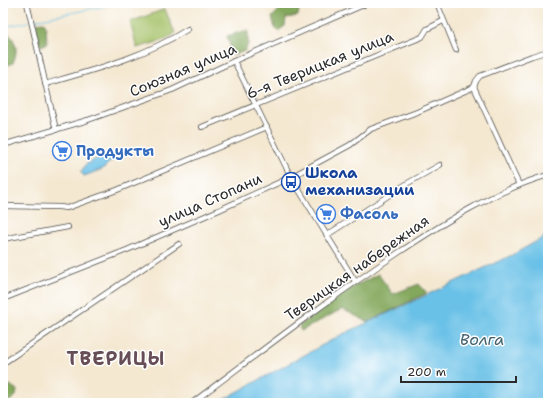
<svg xmlns="http://www.w3.org/2000/svg" width="551" height="406" font-family="'Shantell Sans',sans-serif">
  <style>
    .green { fill: #a4c168; stroke: #68764a }
    .forest { fill: #83a75c; stroke: #576944 }
    .water { fill: #6bc1e7; stroke: #4b7689 }
    .lines { fill: none; stroke-linecap: round; stroke-linejoin: round }
    .stream { stroke: #6bc1e7; stroke-width: 1 }
    .minor-casing { stroke: #494744; stroke-width: 6 }
    .minor { stroke: #fff; stroke-width: 4.5 }
    .labels { text-anchor: middle; stroke-width: 3; stroke-linejoin: round; paint-order: stroke }
    .street-label { font-size: 15px; fill: #2b2b2b; stroke: #fff }
    .shop-label { font-size: 15px; font-weight: bold; fill: #366cbe; stroke: #fff; text-anchor: start }
    .transit-label { font-size: 15px; font-weight: bold; fill: #164399; stroke: #fff; text-anchor: start }
    .water-label { font-size: 16px; font-style: italic; fill: #41606d; stroke: #fff }
    .district-label { font-size: 19px; font-weight: bold; letter-spacing: 1px; fill: #674d56; stroke: #fff }
  </style>
  <rect width="100%" height="100%" fill="#fff"/>
  <filter id="ink" filterUnits="userSpaceOnUse"><feTurbulence type="fractalNoise" baseFrequency=".025" numOctaves="2"/><feDisplacementMap in="SourceGraphic" scale="8" xChannelSelector="R" yChannelSelector="G"/><feConvolveMatrix kernelMatrix="1 2 1 2 8 2 1 2 1" color-interpolation-filters="sRGB"/></filter>
  <filter id="wash" filterUnits="userSpaceOnUse"><feTurbulence type="fractalNoise" baseFrequency=".012" numOctaves="4" result="noise"/><feDisplacementMap in="SourceGraphic" scale="16" xChannelSelector="R" yChannelSelector="G"/><feGaussianBlur stdDeviation="0.9" result="paint"/><feColorMatrix in="noise" values="0 0 0 0 0 0 0 0 0 0 0 0 0 0 0 0 0 1.4 0 .05"/><feComposite in="paint" operator="in"/></filter>
  <g filter="url(#wash)">
    <rect width="100%" height="100%" fill="#f4e8d1"/>
    <polygon class="green" points="165,9 175,33 167,39 137,48 130,22"/>
    <g class="forest">
      <polygon points="290,5 299,10 298,16 286,18 285,26 278,31 275,28 272,17 280,9"/>
      <polygon points="44,22 46,26 47,43 42,46 39,44 36,23"/>
      <polygon points="248,30 248,44 245,51 233,55 227,36"/>
      <path d="M9 34C17 43 18 51 13 63L3 67V35Z"/>
      <polygon points="378,274 393,294 419,284 427,293 368,322 342,309 301,331 299,326 353,287"/>
      <polygon points="3,384 10,385 17,390 16,396 7,403 3,402"/>
    </g>
    <g class="water">
      <polygon points="108,153 117,155 103,169 84,176 81,172 86,164"/>
      <polygon points="548,235 548,403 217,403 341,335 512,255"/>
    </g>
    <g class="lines">
      <g class="stream">
        <polyline points="35,20 121,3"/>
        <polyline points="3,27 28,22"/>
      </g>
    </g>
  </g>
  <g filter="url(#ink)">
    <g class="lines">
      <g class="minor-casing">
        <g id="minor">
          <polyline points="27,3 56,130"/>
          <polyline points="437,3 456,50"/>
          <polyline points="234,61 291,177 355,281"/>
          <path d="M45 84C94 70 144 57 188 29"/>
          <polyline points="474,87 519,185"/>
          <polyline points="474,87 476,81 480,76 532,56 548,51"/>
          <polyline points="202,127 422,37 427,29 443,21"/>
          <polyline points="3,145 88,120 172,90 234,61 368,3"/>
          <polyline points="3,206 59,207 67,208 117,190 267,127"/>
          <polyline points="327,235 408,183 440,165"/>
          <polyline points="3,239 68,227"/>
          <polyline points="3,299 127,250 219,210 291,177 350,145 371,129 417,112 474,87"/>
          <polyline points="5,362 179,244"/>
          <path d="M192 403C260 352 327 300 398 253 445 222 494 191 548 175"/>
        </g>
      </g>
      <use href="#minor" class="minor"/>
    </g>
  </g>
  <defs>
    <g id="supermarket-ring" transform="scale(1)"><circle r="9.5" fill="#fff" stroke="#3f7fe0" stroke-width="1.5"/><path d="M-6-5.5h2.5l.6 2H6L4.5 2H-2.5L-4.4-4H-6ZM-1.5 3.2a1.3 1.3 0 1 0 .1 0ZM3 3.2a1.3 1.3 0 1 0 .1 0Z" fill="#3f7fe0"/></g>
    <g id="bus-ring" transform="scale(1)"><circle r="9.5" fill="#fff" stroke="#1a4fb4" stroke-width="1.5"/><path d="M-5-6H5V4H4V6H2V4H-2V6H-4V4H-5ZM-3.5-4V0h7V-4ZM-3.5 1.2v1.5H-2V1.2ZM2 1.2v1.5H3.5V1.2Z" fill="#1a4fb4"/></g>
  </defs>
  <g fill-rule="evenodd">
    <use href="#supermarket-ring" x="62" y="151"/>
    <use href="#bus-ring" x="291" y="182"/>
    <use href="#supermarket-ring" x="326" y="214"/>
  </g>
  <g class="labels">
    <g class="street-label">
      <text transform="translate(320 65) rotate(-22)" y="5">6-я Тверицкая улица</text>
      <text transform="translate(183 70) rotate(-23)" y="5">Союзная улица</text>
      <text transform="translate(210 200) rotate(-24)" y="5">улица Стопани</text>
      <text transform="translate(357 268) rotate(-35)" y="5">Тверицкая набережная</text>
    </g>
    <g class="shop-label">
      <text x="76" y="156">Продукты</text>
      <text x="340" y="219">Фасоль</text>
    </g>
    <g class="transit-label">
      <text x="305" y="178">Школа<tspan x="305" dy="17">механизации</tspan></text>
    </g>
    <g class="water-label">
      <text x="482" y="345">Волга</text>
    </g>
    <g class="district-label">
      <text x="116" y="365">ТВЕРИЦЫ</text>
    </g>
  </g>
  <rect width="551" height="406" fill="none" stroke="#fff" stroke-width="16"/>
  <path d="M401 376v6h115v-6" fill="none" stroke="#2b2b2b" stroke-width="2"/>
  <text x="407" y="376" font-size="12" fill="#2b2b2b" stroke="#ffffff" stroke-width="3" paint-order="stroke">200 m</text>
</svg>
